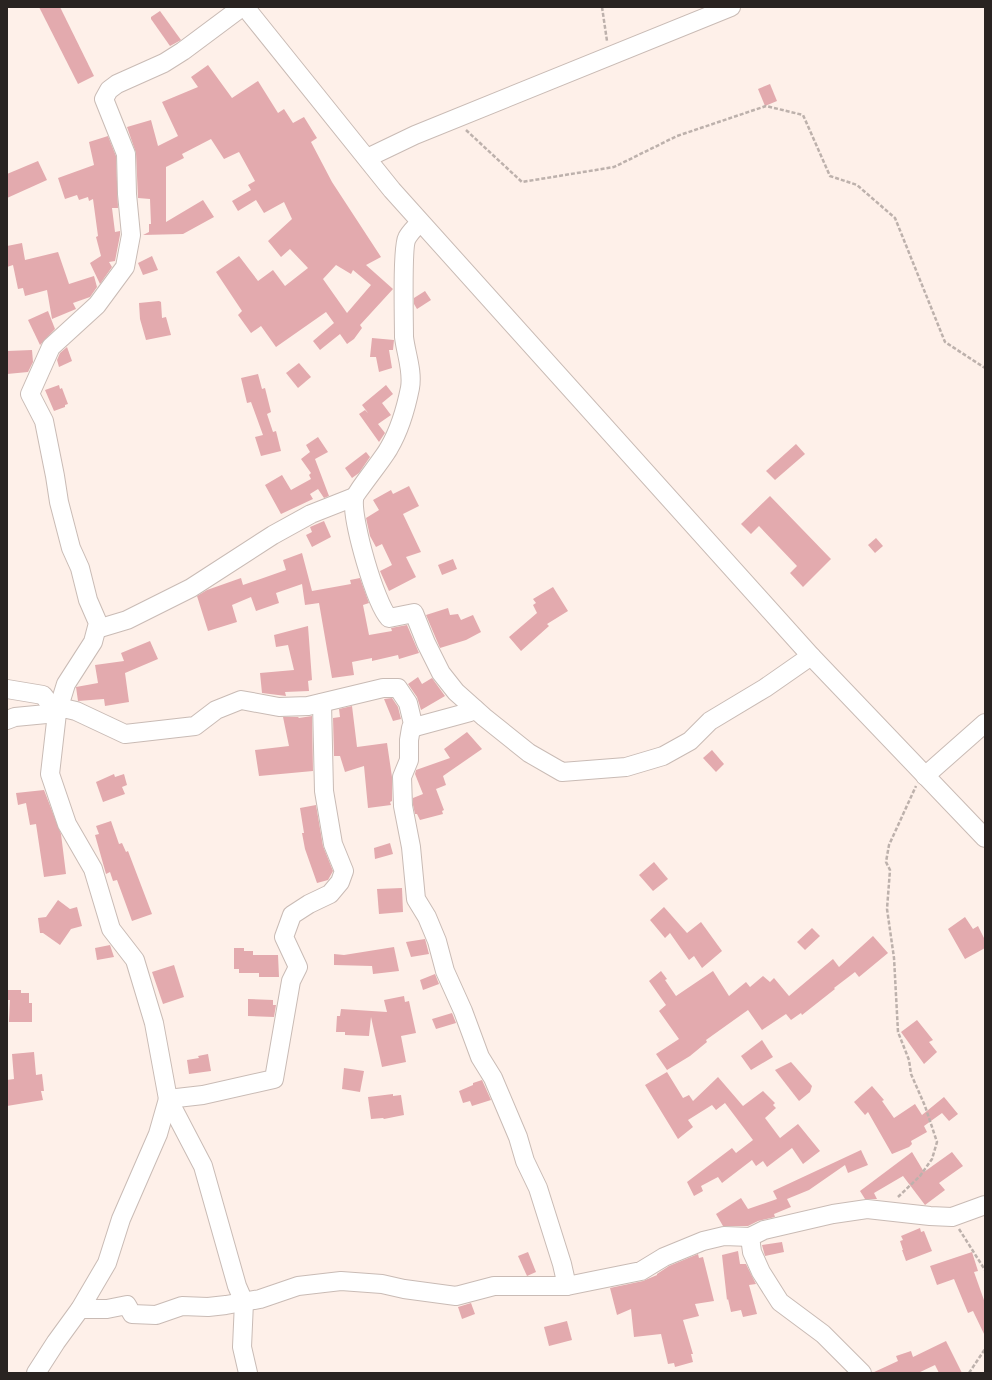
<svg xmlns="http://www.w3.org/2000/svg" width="992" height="1380" font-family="Mulish,sans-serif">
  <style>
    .building { fill: #e3aaae; fill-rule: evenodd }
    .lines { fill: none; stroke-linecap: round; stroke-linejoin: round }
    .minor-casing { stroke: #c9bbb5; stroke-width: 20 }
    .path { stroke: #bdb1ac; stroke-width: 2.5; stroke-dasharray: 4 2; stroke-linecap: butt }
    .minor { stroke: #fff; stroke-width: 18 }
  </style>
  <rect width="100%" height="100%" fill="#fef0e9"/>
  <g class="building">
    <polygon points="39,7 60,7 94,76 78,84"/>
    <polygon points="160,11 181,40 170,46 151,19 151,17"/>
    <path d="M208 65 232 98 258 81 278 113 284 109 293 123 304 117 317 138 311 142 332 182 381 257 366 265 393 289 360 325 362 328 354 339 347 344 340 334 320 350 313 341 334 323 326 312 276 347 261 326 251 333 238 315 242 311 216 272 239 256 258 281 273 270 285 286 308 268 290 249 281 257 268 241 292 219 284 202 264 213 256 200 238 211 232 201 251 190 248 185 255 181 239 152 224 159 211 139 182 154 184 158 166 167V222L203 200 214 217 183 234 143 235 149 232V224H151L150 199 138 198 136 153 127 127 151 120 158 146 178 136 162 102 198 87 191 77ZM336 265 351 274 353 270 371 285 347 313 323 279Z"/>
    <polygon points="770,84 777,101 765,106 758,89"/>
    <polygon points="108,136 116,156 118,208 112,208 115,232 120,231 120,235 115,261 109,262 112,267 100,284 90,263 101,256 96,237 98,236 93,199 89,201 88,197 79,200 77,195 65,199 58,178 94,165 89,142"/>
    <polygon points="38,161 47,180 7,198 7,174"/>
    <polygon points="22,243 25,260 58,252 69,284 94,276 97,287 90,297 73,303 76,309 52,319 47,290 25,296 23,288 18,289 13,265 7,267 7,246"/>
    <polygon points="152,256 158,270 143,275 138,263"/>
    <polygon points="425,291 431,300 417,309 414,304 414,298"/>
    <polygon points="159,301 161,302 162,318 166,317 171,335 146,340 140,319 139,303"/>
    <polygon points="48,311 55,329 40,345 28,320"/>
    <polygon points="372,338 394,340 393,350 389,350 392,368 379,372 376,357 370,357"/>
    <polygon points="67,347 72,361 59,367 57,360 60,353"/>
    <polygon points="32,350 33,362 28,372 7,374 7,351"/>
    <polygon points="299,363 311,377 298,388 286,373"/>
    <polygon points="258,374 262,389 265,388 271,412 267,414 273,432 276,431 281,451 261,456 255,437 263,435 251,402 247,403 241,378"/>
    <polygon points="59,385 60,389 62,388 68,404 65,405 65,407 54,411 45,390"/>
    <polygon points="386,385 393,394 382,403 391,415 378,424 385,433 379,442 359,414 365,410 368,413 362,405"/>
    <polygon points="318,437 328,452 315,459 329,496 324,498 318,489 310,494 313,499 281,514 265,485 282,475 291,490 311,479 309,475 311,473 301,459 310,452 306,445"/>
    <polygon points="796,444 805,454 775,480 766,471"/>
    <polygon points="366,452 370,457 359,473 352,478 345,468"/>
    <polygon points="409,486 419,506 403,514 421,552 406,557 416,577 389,591 380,571 392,565 382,544 376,547 370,536 366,518 379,510 373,500 391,490 393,494"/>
    <polygon points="770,496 831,559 803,587 790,573 797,566 759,526 751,534 741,524"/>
    <polygon points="324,521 331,537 312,547 306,535 312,532 310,527"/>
    <polygon points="876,538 883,546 875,553 868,545"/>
    <polygon points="302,553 312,591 351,584 350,580 360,578 369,603 363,605 369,635 392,631 391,628 407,625 419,653 399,659 398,655 372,661 372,658 352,662 354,675 332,678 319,603 305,605 302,584 276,593 279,603 256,611 251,597 232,605 237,622 208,631 197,596 207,590 241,578 243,585 286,570 283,560"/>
    <polygon points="453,559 457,569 442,575 438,565"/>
    <polygon points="553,587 568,611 547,624 549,626 521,651 509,637 537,613 533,605 536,603 533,599"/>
    <polygon points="448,608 450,615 458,614 461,620 473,615 481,632 466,640 440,648 426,615"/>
    <polygon points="308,626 312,680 308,681 309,691 285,692 286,696 262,693 260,673 294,670 288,645 276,647 274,635"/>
    <polygon points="150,641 158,659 125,673 129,702 105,706 104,699 78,701 76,687 98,683 95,665 124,661 121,653"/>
    <polygon points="418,677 422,684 432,678 445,696 421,710 417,697 408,684"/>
    <polygon points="392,698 398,707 401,719 393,721 384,699"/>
    <polygon points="352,706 357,747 387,743 392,777 392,801 390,802 391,805 368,808 364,766 345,772 340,756 334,756 333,718 340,717 339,709"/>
    <polygon points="312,716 313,771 259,776 255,750 289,746 283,717 298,717 299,718"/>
    <polygon points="467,732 482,749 443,776 446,785 436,789 444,810 442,811 443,814 420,820 417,814 415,814 413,805 413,798 423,794 415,774 416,770 450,758 444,749"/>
    <polygon points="712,750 724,764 716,772 703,758"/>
    <polygon points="114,774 115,777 124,774 127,785 122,787 125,794 103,802 96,782"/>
    <polygon points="44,790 61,834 66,874 44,877 36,824 30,825 26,803 18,805 16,793"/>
    <polygon points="316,805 323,846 333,871 328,880 317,883 305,849 302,833 304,833 300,808"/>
    <polygon points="111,821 119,844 122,843 126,852 128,851 152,914 132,921 117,880 113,881 110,872 106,874 95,835 99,834 96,826"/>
    <polygon points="390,843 393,854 375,859 374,848"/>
    <polygon points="654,862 668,879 653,891 639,875"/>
    <polygon points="402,888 403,912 379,914 377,889"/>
    <polygon points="58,900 70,909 77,907 82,926 71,929 60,945 43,933 40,933 38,918 46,917"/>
    <polygon points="664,907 687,933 701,922 722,951 702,968 694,956 689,960 670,933 665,938 650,920"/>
    <polygon points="965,917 973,929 978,926 985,940 985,948 965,959 948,929"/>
    <polygon points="812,928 820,936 805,950 797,942"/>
    <polygon points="873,936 888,953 859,977 855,972 834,988 835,989 802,1015 801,1013 791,1020 786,1014 762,1030 748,1010 706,1040 707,1042 690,1056 667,1070 656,1054 679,1039 659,1011 666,1005 649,981 661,971 667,979 665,980 676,996 713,971 729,996 746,982 750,987 763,976 770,982 774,978 789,996 833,959 839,967"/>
    <polygon points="425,939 429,954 411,957 406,942"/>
    <polygon points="110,945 114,957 97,960 95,948"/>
    <polygon points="394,947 399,971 373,974 372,966 334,965 334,954 344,955"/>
    <polygon points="234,948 244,948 244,951 253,951 253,955 278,955 279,977 259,977 259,973 239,973 239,969 234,969"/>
    <polygon points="174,965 184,997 163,1004 152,972"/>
    <polygon points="435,974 439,984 423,990 420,980"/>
    <polygon points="7,990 21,990 21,993 29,993 29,1003 32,1003 32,1022 9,1022 10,1000 7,1000"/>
    <polygon points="404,996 405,1002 409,1001 416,1033 401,1036 406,1062 382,1067 371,1017 369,1036 345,1035 345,1032 336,1032 337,1016 340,1016 341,1009 387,1012 384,1000"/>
    <polygon points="248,999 273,1000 273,1005 276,1005 274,1017 248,1016"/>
    <polygon points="452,1013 456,1023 436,1029 432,1019"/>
    <polygon points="917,1020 933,1040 929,1042 937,1052 924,1064 901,1032"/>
    <polygon points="762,1040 773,1057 751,1070 741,1056"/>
    <polygon points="34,1052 36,1075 42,1074 44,1091 41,1091 43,1100 7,1106 7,1080 14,1079 12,1054"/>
    <polygon points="208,1054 211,1071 189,1074 187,1060 199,1058 198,1056"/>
    <polygon points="791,1062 812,1086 810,1092 799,1101 775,1070"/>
    <polygon points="344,1068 364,1071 360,1092 342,1089"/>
    <polygon points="667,1072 683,1098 689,1095 693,1101 718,1077 743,1106 763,1091 775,1103 773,1105 776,1108 765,1118 780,1138 798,1124 820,1151 803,1164 792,1148 767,1167 763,1161 756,1166 752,1160 722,1183 718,1177 701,1186 703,1191 694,1196 687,1182 732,1148 736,1153 753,1140 725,1103 716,1110 712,1105 688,1120 693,1127 678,1139 645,1085"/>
    <polygon points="482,1080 491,1100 472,1106 470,1101 463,1103 459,1091 473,1085 473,1083"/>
    <polygon points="872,1086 884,1100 882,1101 894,1118 915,1104 922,1115 944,1097 958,1114 949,1121 942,1113 924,1126 927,1132 911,1141 912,1144 909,1147 892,1154 868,1112 865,1115 854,1102"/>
    <polygon points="393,1094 393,1096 401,1095 404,1115 384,1119 383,1118 371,1119 368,1097"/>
    <polygon points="861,1150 868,1165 848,1173 845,1165 809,1190 787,1199 791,1207 774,1214 775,1217 758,1221 748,1226 723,1226 716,1214 741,1198 748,1209 777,1199 773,1191"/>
    <polygon points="912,1152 924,1172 952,1152 963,1166 939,1183 945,1190 925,1205 903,1176 874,1193 877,1199 865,1199 860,1191"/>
    <polygon points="920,1228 921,1232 924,1231 932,1251 906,1261 902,1250 903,1250 900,1241 903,1240 901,1236"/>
    <polygon points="782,1242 784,1252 765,1256 762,1245"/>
    <polygon points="738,1251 740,1264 746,1264 756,1284 749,1285 757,1314 743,1317 741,1310 731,1312 728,1299 727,1300 722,1255"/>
    <polygon points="528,1252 536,1272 527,1276 518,1256"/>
    <polygon points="972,1252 978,1271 974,1272 985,1303 985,1336 973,1311 968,1313 954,1279 937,1285 930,1266"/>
    <polygon points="698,1254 699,1258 703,1257 714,1301 695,1304 699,1316 683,1320 693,1354 691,1354 693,1362 675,1367 674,1363 668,1364 661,1334 634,1337 631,1309 617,1315 610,1288 643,1281 657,1275 657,1274 669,1266"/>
    <polygon points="471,1303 475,1314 462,1319 458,1307"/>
    <polygon points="567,1321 572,1340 549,1346 544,1327"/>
    <polygon points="946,1341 962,1373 939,1373 935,1365 918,1373 872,1373 898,1361 896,1356 911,1351 913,1357"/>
  </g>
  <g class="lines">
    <g class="minor-casing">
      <g id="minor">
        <polyline points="245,7 392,190 811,656 985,838"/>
        <polyline points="367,158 415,135 731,7"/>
        <path d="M420 222C416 227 410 232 407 238 402 247 404 323 404 337 406 354 413 371 410 388 406 408 399 431 389 448 384 458 354 494 354 500 352 521 375 603 389 618L414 613 426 643 441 673 456 692 484 717 529 753 562 772 626 767 663 756 690 741 710 721 765 688 811 656"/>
        <polyline points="97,629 127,620 191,588 273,535 311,514 354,497"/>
        <polyline points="7,689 43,695 57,713 50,774 67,824 93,869 111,929 135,960 154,1023 168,1099 203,1166 237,1286 244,1302 242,1347 248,1373"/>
        <polyline points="475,709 470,712 411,728 409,740 409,760 402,777 403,806 411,847 416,899 427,917 437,941 445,971 463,1011 480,1057 493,1078 518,1137 525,1161 538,1188 562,1264 567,1286"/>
        <polyline points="57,713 66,684 93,642 98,623 88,600 80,568 71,548 59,502 55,476 44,421 30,394 51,347 97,305 125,267 131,235 127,194 126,154 104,99 109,90 117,84 164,63 183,51 242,7"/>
        <polyline points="7,720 15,717 57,713 63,708 76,711 125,734 195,726 216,710 241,700 279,707 308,706 383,688 398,688 408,703 414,728"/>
        <polyline points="925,776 985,723"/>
        <polyline points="750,1237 752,1252 761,1272 780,1302 823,1334 862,1373"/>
        <polyline points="80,1309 107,1309 127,1305 132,1314 156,1315 182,1306 208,1307 226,1305 260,1299 298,1286 341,1281 382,1284 404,1289 456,1296 494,1286 567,1286 641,1271 664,1257 703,1241 724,1236 750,1237 764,1230 833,1214 867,1209 930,1216 952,1217 985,1205"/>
        <polyline points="36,1373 56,1342 80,1309 107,1263 121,1219 158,1134 168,1099 203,1095 274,1079 291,981 298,967 284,937 292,915 309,904 330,894 340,882 344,871 333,844 324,791 322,703"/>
      </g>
    </g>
    <g class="path">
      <polyline points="602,7 607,41"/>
      <polyline points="466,130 522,182 614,167 677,136 766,106 803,115 830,176 857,185 895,218 945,342 985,368"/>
      <polyline points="898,1197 920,1176 932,1159 937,1142 925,1106 911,1074 909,1060 898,1032 894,958 887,909 890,870 886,862 889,845 916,786"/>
      <polyline points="959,1229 985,1270"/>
      <polyline points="969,1373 985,1349"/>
    </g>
    <use href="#minor" class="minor"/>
  </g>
  <rect width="992" height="1380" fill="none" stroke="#292321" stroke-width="16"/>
</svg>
